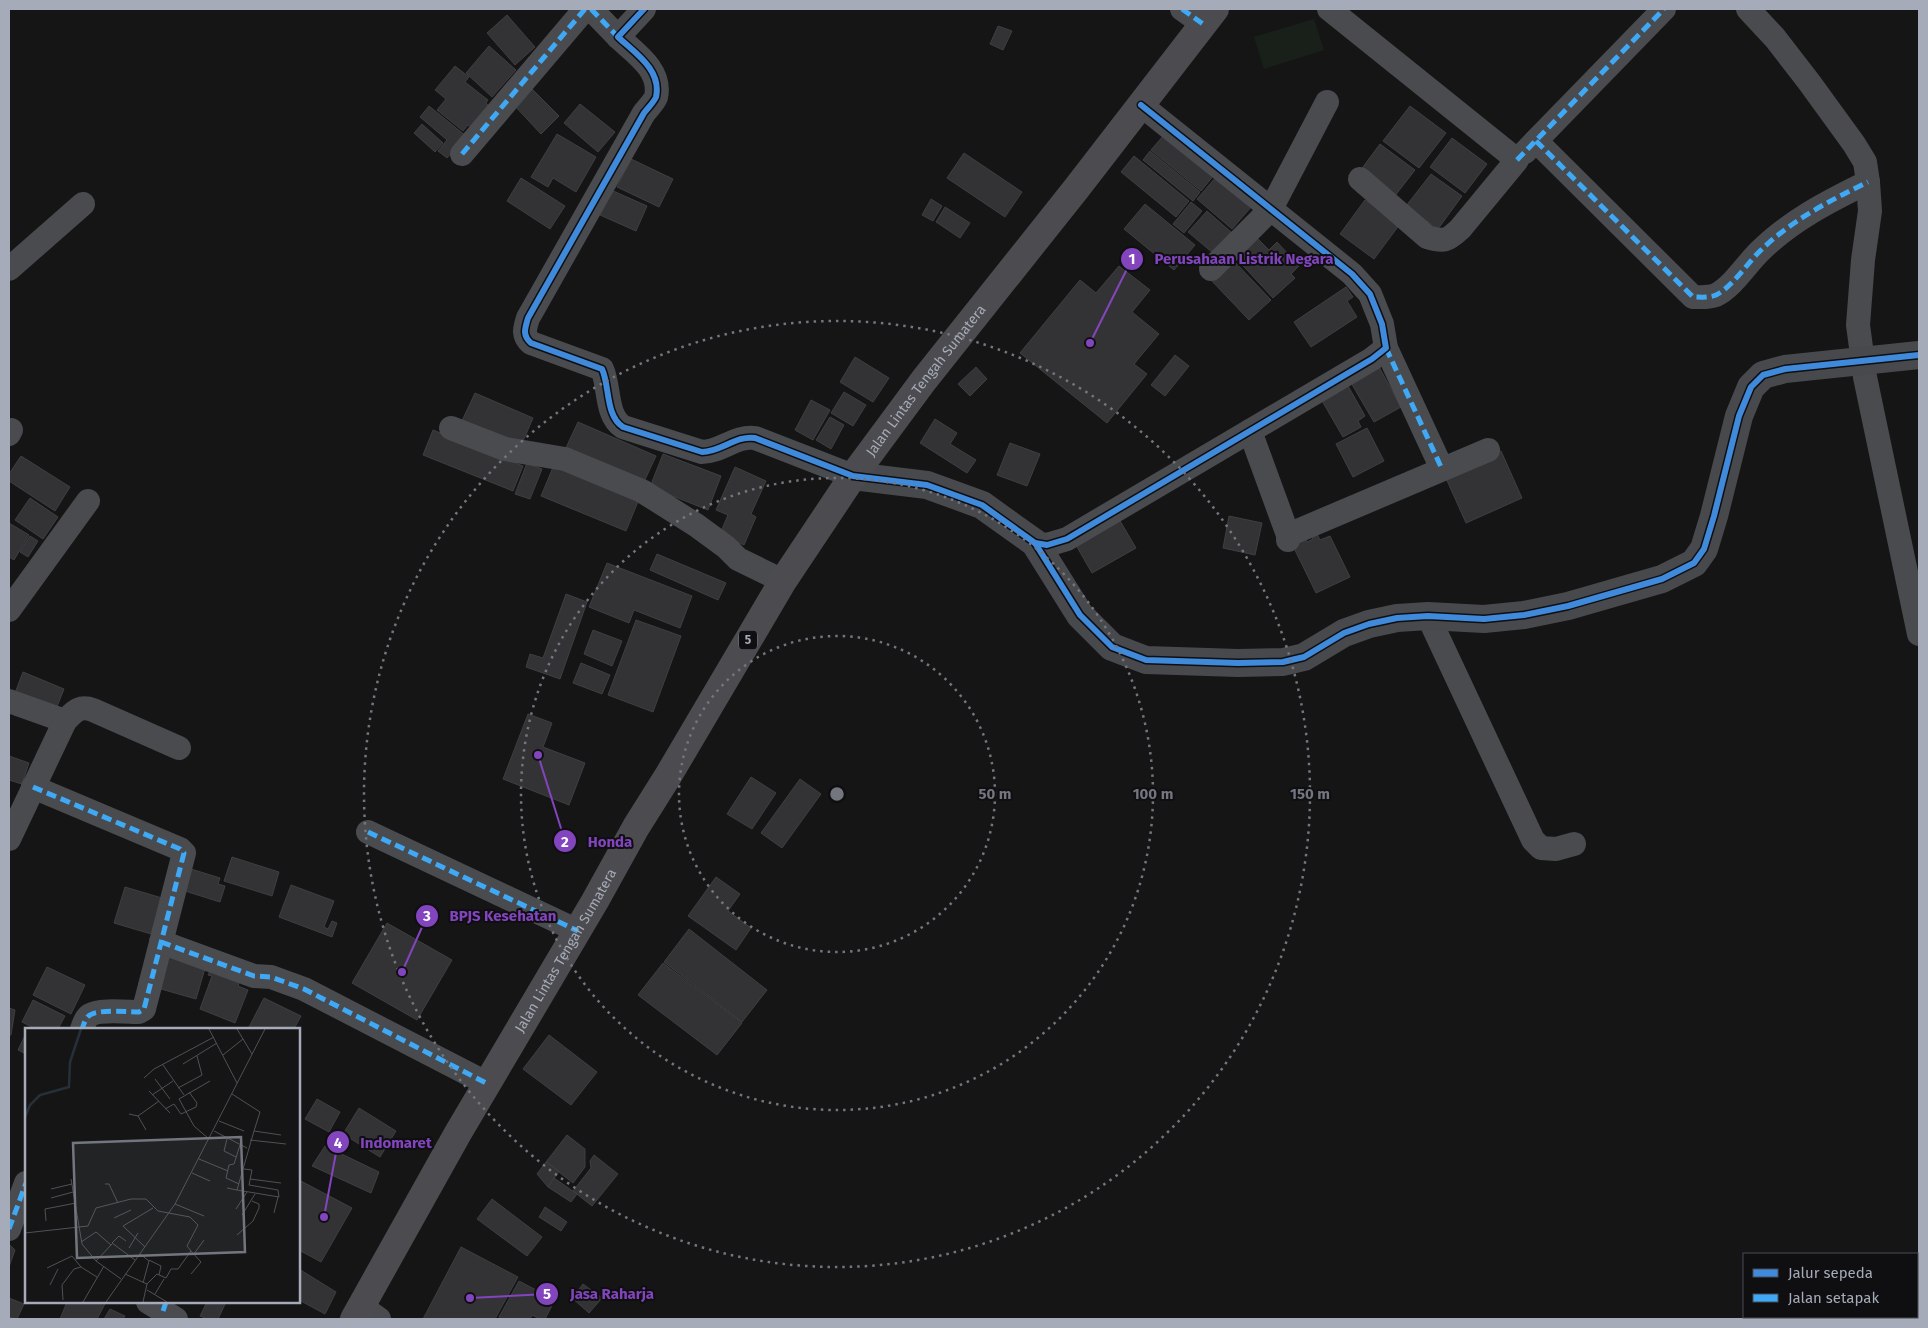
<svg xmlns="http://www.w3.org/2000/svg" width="1928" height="1328" font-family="'Fira Sans',sans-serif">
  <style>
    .green { fill: #19201a }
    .building { fill: #333335; stroke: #3e3f42 }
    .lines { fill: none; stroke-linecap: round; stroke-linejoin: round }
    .street { stroke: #494b4f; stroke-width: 24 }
    .secondary { stroke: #48494d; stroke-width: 28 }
    .highway { stroke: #4c4c50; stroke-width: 28 }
    .quiet { stroke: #3fa9f5; stroke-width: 5; stroke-dasharray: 10 5; stroke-linecap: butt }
    .cycleway-casing { stroke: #0f0f12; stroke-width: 9 }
    .cycleway { stroke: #408adc; stroke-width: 6 }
    .ring { fill: none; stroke: #73767f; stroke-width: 2.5; stroke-dasharray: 2.5 5 }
    .labels { text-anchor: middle; stroke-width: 4; stroke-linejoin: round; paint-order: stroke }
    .shield { fill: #0f0f12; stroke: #787c86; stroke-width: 1 }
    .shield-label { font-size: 12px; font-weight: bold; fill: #a5abb8 }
    .street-label { font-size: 14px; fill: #a5abb8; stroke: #0f0f12 }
    .inset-river { fill: none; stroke: #273039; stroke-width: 2.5 }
    .inset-road { fill: none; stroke: #4f5157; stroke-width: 1 }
    .view { fill: #73767f; fill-opacity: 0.15; stroke: #73767f; stroke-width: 2.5 }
    .inset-edge { fill: none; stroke: #a5abb8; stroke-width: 2.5 }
    .centre { fill: #73767f; stroke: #0f0f12; stroke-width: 2.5 }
    .ring-label { font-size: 15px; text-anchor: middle; font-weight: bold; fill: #73767f; stroke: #0f0f12; stroke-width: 4; stroke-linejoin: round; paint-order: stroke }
    .leader { fill: none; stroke: #8345be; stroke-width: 2 }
    .callout-dot { fill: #8345be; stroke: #0f0f12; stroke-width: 2 }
    .mark-label { font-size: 15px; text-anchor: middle; font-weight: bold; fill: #fff }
    .callout-label { font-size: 15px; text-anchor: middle; font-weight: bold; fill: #8345be; stroke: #0f0f12; stroke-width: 4; stroke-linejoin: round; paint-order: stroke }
  </style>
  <rect width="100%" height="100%" fill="#151516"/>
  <polygon class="green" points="1314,19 1324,50 1264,69 1254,37"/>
  <g class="building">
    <polygon points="507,15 535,47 515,65 487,33"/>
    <polygon points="998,26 1012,31 1003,50 990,44"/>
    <polygon points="489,46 516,70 492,97 466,73"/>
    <polygon points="455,66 469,77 465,82 488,100 486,103 490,107 472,128 468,125 463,131 437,110 446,99 435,90"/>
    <polygon points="530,87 559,116 541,134 513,104"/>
    <polygon points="580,104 615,132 598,152 564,123"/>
    <polygon points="429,106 466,136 447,158 438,151 447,140 420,117"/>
    <polygon points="1410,106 1446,133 1419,168 1383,141"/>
    <polygon points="422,124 443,143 435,152 414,133"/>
    <polygon points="557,134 596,157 576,192 553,178 548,187 531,177"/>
    <polygon points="1164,135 1214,175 1201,191 1151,150"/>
    <polygon points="1452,138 1487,164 1465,193 1430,167"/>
    <polygon points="1380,144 1415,170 1394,197 1360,171"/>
    <polygon points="1150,151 1200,192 1193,201 1143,160"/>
    <polygon points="964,153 1022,192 1005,217 947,178"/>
    <polygon points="1134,156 1189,201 1176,217 1121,172"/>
    <polygon points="631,159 673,179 659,207 617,187"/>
    <polygon points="1431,174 1462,196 1438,229 1406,206"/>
    <polygon points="1217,176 1252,206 1232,229 1197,199"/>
    <polygon points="521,178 565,206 550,229 507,201"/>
    <polygon points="611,190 647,206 636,231 600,215"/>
    <polygon points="931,199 942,206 933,221 922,215"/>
    <polygon points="1365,200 1400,224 1374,259 1340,234"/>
    <polygon points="1191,202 1202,211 1184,233 1173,224"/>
    <polygon points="1145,204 1195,245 1174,270 1124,229"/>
    <polygon points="945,207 970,223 960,238 936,222"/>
    <polygon points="1207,211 1231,232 1213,253 1188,232"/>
    <polygon points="1255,236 1269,250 1277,242 1299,266 1291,274 1295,278 1273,298 1234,256"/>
    <polygon points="1232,259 1271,300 1249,320 1210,279"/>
    <polygon points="1119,266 1150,290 1132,312 1159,334 1134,364 1147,374 1107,423 1020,353 1080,280 1096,293"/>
    <polygon points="1346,287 1353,297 1347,301 1357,317 1311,347 1294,322"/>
    <polygon points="1175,355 1189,366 1165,396 1151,385"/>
    <polygon points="855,357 889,378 873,402 840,382"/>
    <polygon points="1378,365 1401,407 1374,422 1350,381"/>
    <polygon points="976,367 987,379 970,396 958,384"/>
    <polygon points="1347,384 1365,416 1358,421 1361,427 1343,437 1321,399"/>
    <polygon points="844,392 866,405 853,426 831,413"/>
    <polygon points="475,393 533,418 520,448 461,423"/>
    <polygon points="811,400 830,410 813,440 795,430"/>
    <polygon points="830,417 844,425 831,449 816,440"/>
    <polygon points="935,419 957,433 950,444 976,460 967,473 920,443"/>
    <polygon points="578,422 656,456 642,486 564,452"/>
    <polygon points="1367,428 1384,461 1353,477 1336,444"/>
    <polygon points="433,430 523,466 513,491 423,455"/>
    <polygon points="1010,443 1040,454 1027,486 997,475"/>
    <polygon points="1501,451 1522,498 1466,523 1445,476"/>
    <polygon points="663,454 721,476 708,510 650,487"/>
    <polygon points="21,456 70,487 55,511 9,481 9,474"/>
    <polygon points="527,463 542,469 530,499 515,494"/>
    <polygon points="554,465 639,499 626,531 541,496"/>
    <polygon points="735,467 766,481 751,514 756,517 744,545 720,534 728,515 716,510"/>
    <polygon points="30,498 58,517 43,539 15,520"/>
    <polygon points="1116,514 1136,548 1092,573 1073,540"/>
    <polygon points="1229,516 1262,523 1255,555 1223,548"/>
    <polygon points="9,523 29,535 14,560 9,557"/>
    <polygon points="1316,532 1320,540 1330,536 1350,577 1316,593 1292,544 1305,538 1307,542 1313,539 1311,535"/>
    <polygon points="30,536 38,541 28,557 20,552"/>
    <polygon points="657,554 726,583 718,600 650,570"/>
    <polygon points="607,563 692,596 680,628 634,610 629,623 589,607"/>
    <polygon points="566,594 587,602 560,679 526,667 530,654 543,658"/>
    <polygon points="636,620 681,636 653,712 608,695"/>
    <polygon points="593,630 622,641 612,666 584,654"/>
    <polygon points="581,663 610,675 602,694 573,683"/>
    <polygon points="23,672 64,689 56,709 15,693"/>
    <polygon points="528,714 552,723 543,747 585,763 569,805 503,779"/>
    <polygon points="9,756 29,763 22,784 9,780"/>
    <polygon points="751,777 776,793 752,829 727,814"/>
    <polygon points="800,779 821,794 782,848 761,833"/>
    <polygon points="232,857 279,872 272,896 224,881"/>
    <polygon points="191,869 220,878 218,884 225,886 220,902 185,891"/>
    <polygon points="716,877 740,894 728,911 751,928 736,950 688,916"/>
    <polygon points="291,885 334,901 324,927 328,929 332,921 337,923 332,937 279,917"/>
    <polygon points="125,887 162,898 151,934 114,923"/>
    <polygon points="387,923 452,960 417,1020 352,983"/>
    <polygon points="689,929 767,990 742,1022 664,962"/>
    <polygon points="168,955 206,965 196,999 154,987"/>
    <polygon points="663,963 742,1023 717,1055 638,995"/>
    <polygon points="47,967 85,985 71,1014 33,995"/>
    <polygon points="211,969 240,980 238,986 248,990 235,1023 200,1009 212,976 208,975"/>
    <polygon points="264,998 301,1016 294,1029 248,1029"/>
    <polygon points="33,1000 65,1016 58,1029 36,1029 22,1022"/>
    <polygon points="9,1008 15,1010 11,1035 9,1035"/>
    <polygon points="26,1033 26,1054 18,1050"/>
    <polygon points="549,1035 597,1072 571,1105 523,1069"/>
    <polygon points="317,1099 340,1112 329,1132 305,1119"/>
    <polygon points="359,1108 396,1131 380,1157 343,1134"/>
    <polygon points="567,1135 585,1149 585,1167 573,1183 546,1162"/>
    <polygon points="325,1146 379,1172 371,1193 312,1166"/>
    <polygon points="594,1155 618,1174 592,1206 573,1191 591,1168 590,1161"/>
    <polygon points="546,1162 559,1171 548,1187 537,1174"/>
    <polygon points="554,1178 577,1194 571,1202 548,1187"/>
    <polygon points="299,1180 352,1208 321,1262 299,1250"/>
    <polygon points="492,1199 542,1237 527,1256 477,1219"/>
    <polygon points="545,1207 567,1222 561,1231 539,1217"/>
    <polygon points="9,1244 15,1250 9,1267"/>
    <polygon points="461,1247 518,1277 495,1319 423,1319"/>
    <polygon points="299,1269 336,1292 325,1314 299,1300"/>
    <polygon points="519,1281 555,1300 545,1319 540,1319 532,1315 530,1319 503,1319 499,1317"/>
    <polygon points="583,1284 602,1298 589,1313 572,1298"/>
    <polygon points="9,1298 24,1304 17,1319 9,1317"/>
    <polygon points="67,1302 106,1302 97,1319 60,1319"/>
    <polygon points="207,1302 226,1302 218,1319 207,1319 200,1316"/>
    <polygon points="110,1309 125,1316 123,1319 104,1319"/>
  </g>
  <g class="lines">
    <g class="street">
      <polyline points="591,9 618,37"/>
      <path d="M644 9 618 37C635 53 662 70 656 97 654 102 648 108 644 113L528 318C525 328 522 335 531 343L602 369C610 386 605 415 623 427L702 452C721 452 736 435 755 438L853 476"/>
      <polyline points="1182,9 1203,24"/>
      <path d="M1329 9 1517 160 1460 229C1447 241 1444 242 1427 237L1360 179"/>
      <polyline points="1748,9 1775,38 1809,82 1854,144 1865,162 1868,182 1870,211 1863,260 1858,325 1865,377 1919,634"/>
      <path d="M1536 141 1693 297C1700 297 1709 298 1716 295 1733 286 1745 266 1759 252 1790 221 1829 201 1868 182"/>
      <polyline points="1525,152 1664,9"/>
      <polyline points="462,154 585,9"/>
      <polyline points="9,269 83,204"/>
      <polyline points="1211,269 1271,209 1327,102"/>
      <polyline points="1386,348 1442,469"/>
      <polyline points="451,428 505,449 565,459 642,491 696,525 726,547 738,559 783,581"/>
      <polyline points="1250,431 1288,535 1288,540"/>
      <polyline points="9,434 11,430"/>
      <polyline points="1288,535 1488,450"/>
      <polyline points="1035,543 1047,545 1067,539 1372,359 1386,348 1382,324 1370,294 1352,274 1141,105"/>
      <polyline points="9,610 88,501"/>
      <polyline points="1428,616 1533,840 1541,848 1556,849 1574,844"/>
      <polyline points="9,701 65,721"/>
      <path d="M33 787 180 849 184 853 144 1009 139 1012C128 1012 99 1009 90 1015 85 1018 84 1024 82 1029"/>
      <polyline points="368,832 578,931"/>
      <path d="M9 839 65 721C74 712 79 705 93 710L179 748"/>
      <polyline points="161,942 254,976 271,977 304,989 488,1084"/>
      <polyline points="9,1229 26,1183"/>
      <polyline points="148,1302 176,1319"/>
      <polyline points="361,1306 379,1319"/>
    </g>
    <polyline class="secondary" points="853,476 927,485 982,505 1035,543 1080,615 1112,647 1146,660 1238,663 1283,662 1304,657 1344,633 1369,624 1397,618 1428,616 1484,619 1524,615 1568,606 1662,579 1694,563 1704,549 1714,516 1739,416 1751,387 1763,375 1785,369 1919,355"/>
    <path class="highway" id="s1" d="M354 1319 458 1133 595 901 636 827 668 776 783 581 853 476 924 380 1076 189 1215 9"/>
    <g class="quiet">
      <polyline points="591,9 618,37"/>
      <polyline points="1182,9 1203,24"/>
      <path d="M1536 141 1693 297C1700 297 1709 298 1716 295 1733 286 1745 266 1759 252 1790 221 1829 201 1868 182"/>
      <polyline points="462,154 585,9"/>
      <polyline points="1517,160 1664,9"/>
      <polyline points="1386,348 1442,469"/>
      <path d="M33 787 180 849 184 853 144 1009 139 1012C128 1012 99 1009 90 1015 85 1018 84 1024 82 1029"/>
      <polyline points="368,832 578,931"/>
      <polyline points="161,942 254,976 271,977 304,989 488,1084"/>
      <polyline points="9,1229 26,1183"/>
      <polyline points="163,1311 166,1302"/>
    </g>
    <g class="cycleway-casing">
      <g id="cycleway">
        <path d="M644 9 618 37C635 53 662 70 656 97 654 102 648 108 644 113L528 318C525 328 522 335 531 343L602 369C610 386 605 415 623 427L702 452C721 452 736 435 755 438L853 476 927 485 982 505 1035 543 1080 615 1112 647 1146 660 1238 663 1283 662 1304 657 1344 633 1369 624 1397 618 1428 616 1484 619 1524 615 1568 606 1662 579 1694 563 1704 549 1714 516 1739 416 1751 387 1763 375 1785 369 1919 355"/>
        <polyline points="1035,543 1047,545 1067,539 1372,359 1386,348 1382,324 1370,294 1352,274 1141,105"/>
      </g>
    </g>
    <use href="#cycleway" class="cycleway"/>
  </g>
  <g class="ring">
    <circle cx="837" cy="794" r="158"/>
    <circle cx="837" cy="794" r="316"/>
    <circle cx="837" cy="794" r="473"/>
  </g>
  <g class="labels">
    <rect class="shield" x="739" y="630.5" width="18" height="19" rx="4"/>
    <g class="shield-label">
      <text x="748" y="644">5</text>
    </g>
    <g class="street-label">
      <text dy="5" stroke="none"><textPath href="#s1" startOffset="1100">Jalan Lintas Tengah Sumatera</textPath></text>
      <text dy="5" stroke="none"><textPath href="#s1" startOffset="425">Jalan Lintas Tengah Sumatera</textPath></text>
    </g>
  </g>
  <g transform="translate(25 1028)">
    <rect width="275" height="275" fill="#151516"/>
    <path class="inset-river" d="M0 89 5 77 15 67 44 59 45 34 56 1"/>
    <path class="inset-road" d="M184 1 212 55M212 1 227 26M198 27 218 11M158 36 192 15M138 37 159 67M119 50 129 41 189 9M130 51 145 71M153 60 177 47 172 28M124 63 145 85M207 66 235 84 229 103M127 67 148 53M140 81 149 76 156 86 171 79 172 75 164 64M104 86 113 88 134 73M113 88 121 102M194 93 219 103M189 103 222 120M184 111 169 98 154 71 185 53M202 111 199 123 211 129M225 112 261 116M174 131 203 143M167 145 185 153M46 151 57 216 71 233 96 251M225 151 256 155M80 156H84L93 175M214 156 201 150 204 137 209 136 215 117M202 160 212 162 229 103 256 107M26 161 47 156M212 162 254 169 253 162 224 157 227 142 219 141M26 170 48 164M150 176 179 188M211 181 222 164M249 185 253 169M217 187 230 166M89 190 106 182M21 193 20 181 51 175M0 205 63 198 71 180 106 171H121L133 183 165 189 173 197 162 218 166 223 153 241H146L141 250 132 246 122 256M212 207 228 193 234 180V176L227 173M101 213 94 208 87 215 110 232M56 214 71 204 86 217M120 219 98 198 128 180M104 220 113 205M166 223 176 234 166 246M115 226 124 233 118 255M169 226 179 212M124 232 136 238 134 247M71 233 87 216M22 240 47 228 56 239M100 246 122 256 118 274M25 257 33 241M122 262 142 274M130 266 139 251M38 272 37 257 49 241 56 239 72 249M58 274 79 238M81 274 150 176 240 1"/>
    <path class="view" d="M216 109 220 224 52 230 48 115Z"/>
    <rect width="275" height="275" class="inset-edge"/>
  </g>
  <circle cx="837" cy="794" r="8" class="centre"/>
  <g class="ring-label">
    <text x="995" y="799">50 m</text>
    <text x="1153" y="799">100 m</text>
    <text x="1310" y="799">150 m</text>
  </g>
  <path class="leader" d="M1090 343L1132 259M538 755L565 841M402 972L427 916M324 1217L338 1142M470 1298L547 1294"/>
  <g class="callout-dot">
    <circle cx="1090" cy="343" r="5"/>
    <circle cx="538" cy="755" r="5"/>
    <circle cx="402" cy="972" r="5"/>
    <circle cx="324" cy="1217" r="5"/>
    <circle cx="470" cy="1298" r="5"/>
    <circle cx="1132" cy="259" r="12"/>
    <circle cx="565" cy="841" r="12"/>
    <circle cx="427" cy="916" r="12"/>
    <circle cx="338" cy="1142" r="12"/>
    <circle cx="547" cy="1294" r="12"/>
  </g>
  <g class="mark-label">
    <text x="1132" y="264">1</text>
    <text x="565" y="847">2</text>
    <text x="427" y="921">3</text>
    <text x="338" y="1148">4</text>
    <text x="547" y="1299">5</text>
  </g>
  <g class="callout-label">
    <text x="1244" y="264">Perusahaan Listrik Negara</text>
    <text x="610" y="847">Honda</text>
    <text x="503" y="921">BPJS Kesehatan</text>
    <text x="396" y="1148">Indomaret</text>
    <text x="612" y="1299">Jasa Raharja</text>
  </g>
  <rect width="1928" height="1328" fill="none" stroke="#a5abb8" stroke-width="20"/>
  <rect x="1743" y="1253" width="175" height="65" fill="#0f0f12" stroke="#4b4d54"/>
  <rect x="1753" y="1269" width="25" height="8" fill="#408adc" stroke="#4b4d54"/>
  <text x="1788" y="1278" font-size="15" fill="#a5abb8">Jalur sepeda</text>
  <rect x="1753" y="1294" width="25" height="8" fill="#3fa9f5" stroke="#4b4d54"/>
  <text x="1788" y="1303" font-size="15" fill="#a5abb8">Jalan setapak</text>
</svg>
